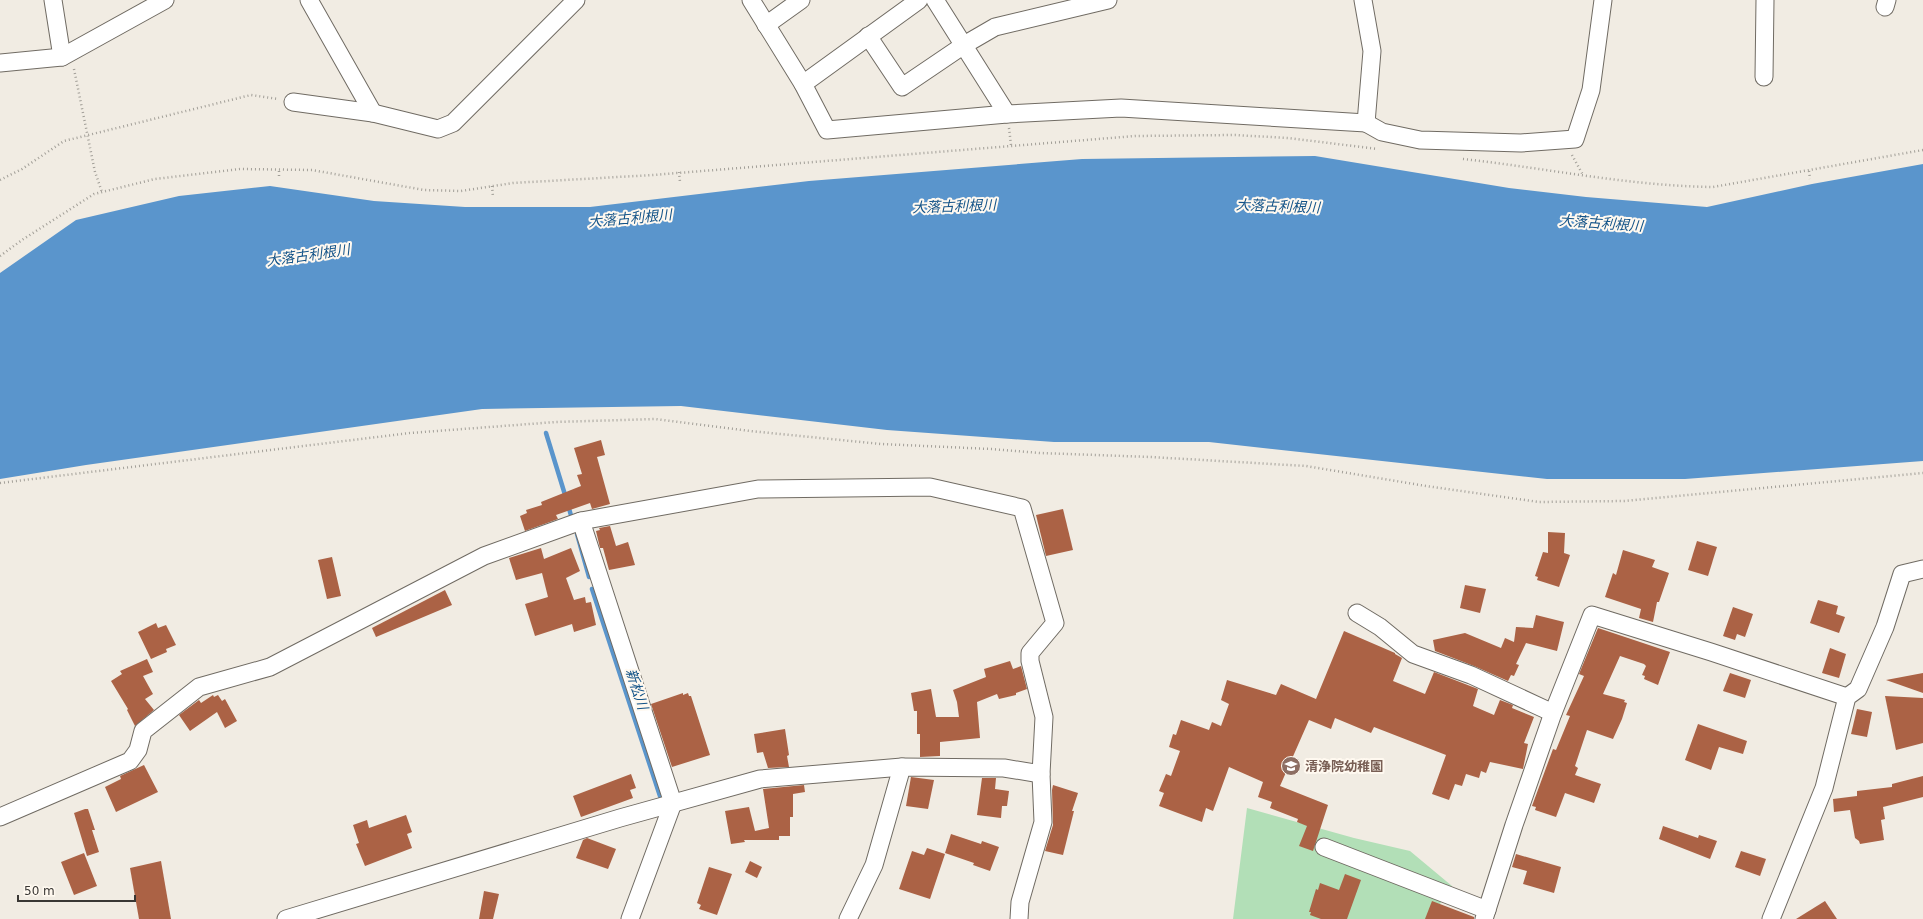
<svg xmlns="http://www.w3.org/2000/svg" width="1923" height="919" font-family="'DejaVu Sans','Noto Sans JP',sans-serif">
  <style>
    .green { fill: #b2dfb7 }
    .water { fill: #5a95cc }
    .lines { fill: none; stroke-linecap: round; stroke-linejoin: round }
    .stream { stroke: #5a95cc; stroke-width: 4.5 }
    .building { fill: #ab6245 }
    .minor-casing { stroke: #706b63; stroke-width: 19 }
    .path { stroke: #a29f98; stroke-width: 2.5; stroke-dasharray: 1 3; stroke-linecap: butt }
    .minor { stroke: #fff; stroke-width: 17 }
    .labels { text-anchor: middle; stroke-width: 4; stroke-linejoin: round; paint-order: stroke }
    .education-label { font-size: 13px; font-weight: bold; fill: #785e54; stroke: #fff9f0; text-anchor: start }
    .water-label { font-size: 14px; font-style: italic; fill: #135388; stroke: #fff9f0 }
  </style>
  <rect width="100%" height="100%" fill="#f1ece3"/>
  <polygon class="green" points="1247,808 1354,838 1410,851 1452,886 1430,919 1233,919"/>
  <polygon class="water" points="1315,156 1509,188 1586,197 1707,207 1812,184 1923,164 1923,461 1685,479 1547,479 1209,442 1054,442 887,430 681,406 482,409 86,465 0,479 0,273 76,220 179,196 270,186 374,201 465,207 590,207 809,181 1082,159"/>
  <g class="lines">
    <g class="stream">
      <polyline points="546,433 566,498"/>
      <polyline points="568,505 572,519"/>
      <polyline points="577,534 589,577"/>
      <polyline points="592,589 660,796"/>
    </g>
  </g>
  <g class="building">
    <polygon points="601,440 605,455 597,457 610,504 592,509 590,503 556,515 558,519 525,531 520,516 527,513 526,510 542,505 541,502 581,486 577,475 582,474 574,448"/>
    <polygon points="1063,509 1073,550 1046,556 1036,515"/>
    <polygon points="610,526 616,546 628,542 635,565 609,570 603,548 600,548 596,531 600,530 599,528"/>
    <polygon points="1548,532 1565,533 1564,553 1570,555 1559,587 1537,580 1538,577 1535,576 1543,552 1548,553"/>
    <polygon points="1697,541 1717,547 1708,576 1688,570"/>
    <polygon points="541,548 544,559 571,548 580,571 566,578 574,600 585,597 586,603 591,602 596,625 574,632 572,624 535,636 525,604 548,597 542,573 516,580 509,558"/>
    <polygon points="1623,550 1655,560 1652,567 1669,573 1659,602 1657,602 1653,622 1639,618 1641,609 1605,597 1613,573 1616,575"/>
    <polygon points="332,557 341,596 327,599 318,560"/>
    <polygon points="1465,585 1486,589 1480,613 1460,608"/>
    <polygon points="445,590 452,605 376,637 372,628"/>
    <polygon points="1818,600 1838,606 1836,614 1845,617 1839,633 1810,623"/>
    <polygon points="1733,607 1753,614 1745,637 1737,634 1735,640 1723,636"/>
    <polygon points="1536,615 1564,622 1557,651 1526,643 1516,664 1519,665 1514,676 1511,675 1508,681 1474,666 1435,651 1433,640 1465,633 1501,648 1505,638 1514,642 1516,627 1533,628"/>
    <polygon points="156,623 158,628 166,625 176,645 166,649 167,652 151,659 138,632"/>
    <polygon points="1598,628 1670,652 1658,685 1644,679 1645,676 1642,675 1646,666 1644,664 1620,656 1603,694 1625,700 1624,702 1627,703 1622,719 1613,739 1587,730 1575,766 1578,768 1575,775 1601,784 1594,803 1565,793 1556,817 1535,810 1536,807 1532,806 1553,749 1556,750 1570,716 1566,715 1584,676 1579,674"/>
    <polygon points="1344,631 1395,653 1395,654 1402,658 1393,681 1425,694 1434,672 1478,689 1473,706 1494,715 1500,700 1513,705 1512,708 1534,717 1524,743 1528,744 1523,769 1490,762 1486,773 1481,771 1479,778 1466,774 1462,786 1455,784 1449,800 1432,794 1446,755 1374,727 1371,733 1335,718 1331,729 1309,720 1280,786 1328,805 1313,851 1299,846 1307,826 1297,822 1298,819 1270,808 1272,802 1258,797 1263,782 1229,767 1213,811 1206,808 1202,822 1159,806 1164,793 1159,791 1166,774 1171,776 1180,751 1169,747 1173,734 1176,735 1181,720 1209,730 1212,722 1221,726 1229,704 1221,700 1227,680 1276,695 1281,684 1316,699"/>
    <polygon points="1830,648 1846,654 1839,678 1822,673"/>
    <polygon points="147,659 153,672 143,676 153,694 145,699 154,710 135,726 127,710 128,709 111,681 122,674 120,671"/>
    <polygon points="1010,661 1013,669 1021,666 1027,689 1016,693 1016,695 999,699 997,694 977,702 980,738 940,742 940,756 920,757 920,734 917,734 917,711 914,711 911,693 931,689 936,717 959,717 957,702 953,690 986,677 984,669"/>
    <polygon points="1730,673 1751,680 1745,698 1723,691"/>
    <polygon points="1923,673 1923,693 1886,680"/>
    <polygon points="683,693 683,695 688,693 689,696 691,696 710,755 672,767 651,704"/>
    <polygon points="213,695 214,697 218,695 222,701 225,699 237,721 225,728 217,712 190,731 179,715 199,700 201,703"/>
    <polygon points="1885,696 1923,698 1923,743 1896,750"/>
    <polygon points="1857,709 1872,712 1867,737 1851,734"/>
    <polygon points="1698,724 1747,741 1743,754 1719,747 1711,770 1685,760"/>
    <polygon points="785,729 789,755 787,756 789,767 768,768 763,752 757,753 754,734"/>
    <polygon points="144,765 158,792 116,812 105,787 121,779 120,776"/>
    <polygon points="631,774 636,788 630,790 633,798 581,817 573,796"/>
    <polygon points="1923,776 1923,797 1883,807 1885,819 1881,820 1884,840 1860,844 1859,841 1855,838 1850,810 1834,812 1833,799 1857,796 1857,791 1892,787 1892,784"/>
    <polygon points="911,777 934,780 928,809 906,806"/>
    <polygon points="982,778 996,778 995,789 1009,791 1007,806 1002,806 1001,818 977,815"/>
    <polygon points="804,785 805,792 793,794 793,817 790,817 790,836 779,836 779,840 744,840 745,842 731,844 725,811 749,807 755,831 769,828 763,789"/>
    <polygon points="1053,785 1078,793 1072,811 1074,811 1063,855 1045,851 1053,825 1052,790"/>
    <polygon points="85,809 88,809 95,830 92,830 99,852 87,856 74,813"/>
    <polygon points="406,815 412,832 407,834 412,848 365,866 356,844 359,843 353,825 367,820 369,828"/>
    <polygon points="1663,826 1698,838 1699,835 1717,841 1710,859 1659,839"/>
    <polygon points="951,834 981,844 982,841 999,847 990,871 973,865 974,863 945,853"/>
    <polygon points="587,838 616,849 608,869 576,858 583,840"/>
    <polygon points="927,848 945,854 930,899 899,889 912,851 924,855"/>
    <polygon points="1741,851 1766,859 1760,876 1735,867"/>
    <polygon points="84,853 97,886 74,895 61,862"/>
    <polygon points="1516,854 1561,867 1554,893 1523,884 1527,871 1512,867"/>
    <polygon points="161,861 171,919 139,919 130,868"/>
    <polygon points="750,861 762,867 757,878 745,872"/>
    <polygon points="709,867 732,874 717,915 699,909 701,905 697,903"/>
    <polygon points="1345,874 1361,880 1347,919 1321,919 1310,915 1311,912 1309,912 1316,889 1318,890 1320,883 1339,890"/>
    <polygon points="484,891 499,894 493,919 479,919"/>
    <polygon points="1432,901 1474,917 1474,919 1425,919"/>
    <polygon points="1825,901 1837,919 1796,919"/>
  </g>
  <g class="lines">
    <g class="minor-casing">
      <g id="minor">
        <polyline points="53,0 62,57"/>
        <polyline points="309,0 373,113"/>
        <polyline points="751,0 803,84 827,130 1007,114 1121,108 1366,123"/>
        <polyline points="935,0 1007,114"/>
        <polyline points="1363,0 1372,51 1366,123 1382,132 1420,140 1521,143 1575,139 1591,90 1603,0"/>
        <polyline points="1885,7 1887,0"/>
        <polyline points="766,25 801,0"/>
        <polyline points="868,36 902,87 964,45 995,27 1108,0"/>
        <polyline points="0,63 62,57 165,0"/>
        <polyline points="1764,77 1765,0"/>
        <polyline points="803,84 919,0"/>
        <polyline points="293,102 373,113 438,129 453,123 576,0"/>
        <polyline points="581,521 673,803 630,919"/>
        <polyline points="1357,613 1380,627 1413,654 1471,675 1553,713"/>
        <polyline points="0,817 130,761 138,750 143,731 199,687 270,667 484,556 581,521 758,489 930,487 1022,508 1055,623 1030,653 1030,661 1044,717 1041,774 1043,822 1020,902 1019,919"/>
        <polyline points="1324,847 1487,910"/>
        <polyline points="286,919 620,818 760,779 902,767 1004,768 1041,774"/>
        <polyline points="848,919 874,865 902,767"/>
        <polyline points="1484,919 1514,825 1553,713 1592,615 1711,652 1847,697"/>
        <polyline points="1771,919 1824,788 1847,697 1858,689 1885,627 1902,574 1923,569"/>
      </g>
    </g>
    <g class="path">
      <polyline points="74,69 95,172 102,192"/>
      <polyline points="1009,128 1011,145"/>
      <polyline points="1572,155 1583,175"/>
      <path d="M1463 159C1546 168 1629 186 1713 187L1923 150"/>
      <polyline points="1809,171 1810,179"/>
      <polyline points="679,172 680,182"/>
      <polyline points="279,176 279,169"/>
      <polyline points="0,180 22,169 64,141 251,95 278,99"/>
      <polyline points="492,186 493,197"/>
      <polyline points="0,256 22,240 94,194 155,179 240,169 312,170 424,190 461,191 513,183 653,175 1135,136 1235,135 1288,138 1378,149"/>
      <polyline points="0,483 410,433 556,422 655,419 750,431 881,444 991,449 1040,453 1151,457 1306,466 1426,486 1539,502 1624,501 1923,473"/>
    </g>
    <use href="#minor" class="minor"/>
  </g>
  <defs>
    <g id="school-disc" transform="scale(1)"><circle r="9.5" fill="#8d6e63" stroke="#fff9f0"/><path d="M0-5L7-2L0 1L-7-2ZM-4 1L0 2.5L4 1V4Q0 6-4 4Z" fill="#fff"/></g>
  </defs>
  <g fill-rule="evenodd">
    <use href="#school-disc" x="1291" y="766"/>
  </g>
  <g class="labels">
    <g class="education-label">
      <text x="1305" y="771">清浄院幼稚園</text>
    </g>
    <g class="water-label">
      <text transform="translate(954 206) rotate(-2)" y="5">大落古利根川</text>
      <text transform="translate(1278 206) rotate(2)" y="5">大落古利根川</text>
      <text transform="translate(630 218) rotate(-5)" y="5">大落古利根川</text>
      <text transform="translate(1601 223) rotate(4)" y="5">大落古利根川</text>
      <text transform="translate(308 255) rotate(-8)" y="5">大落古利根川</text>
      <text transform="translate(637 689) rotate(72)" y="5">新松川</text>
    </g>
  </g>
  <path d="M18 895v6h117v-6" fill="none" stroke="#393734" stroke-width="2"/>
  <text x="24" y="895" font-size="12" fill="#393734" stroke="#fff9f0" stroke-width="3" paint-order="stroke">50 m</text>
</svg>
